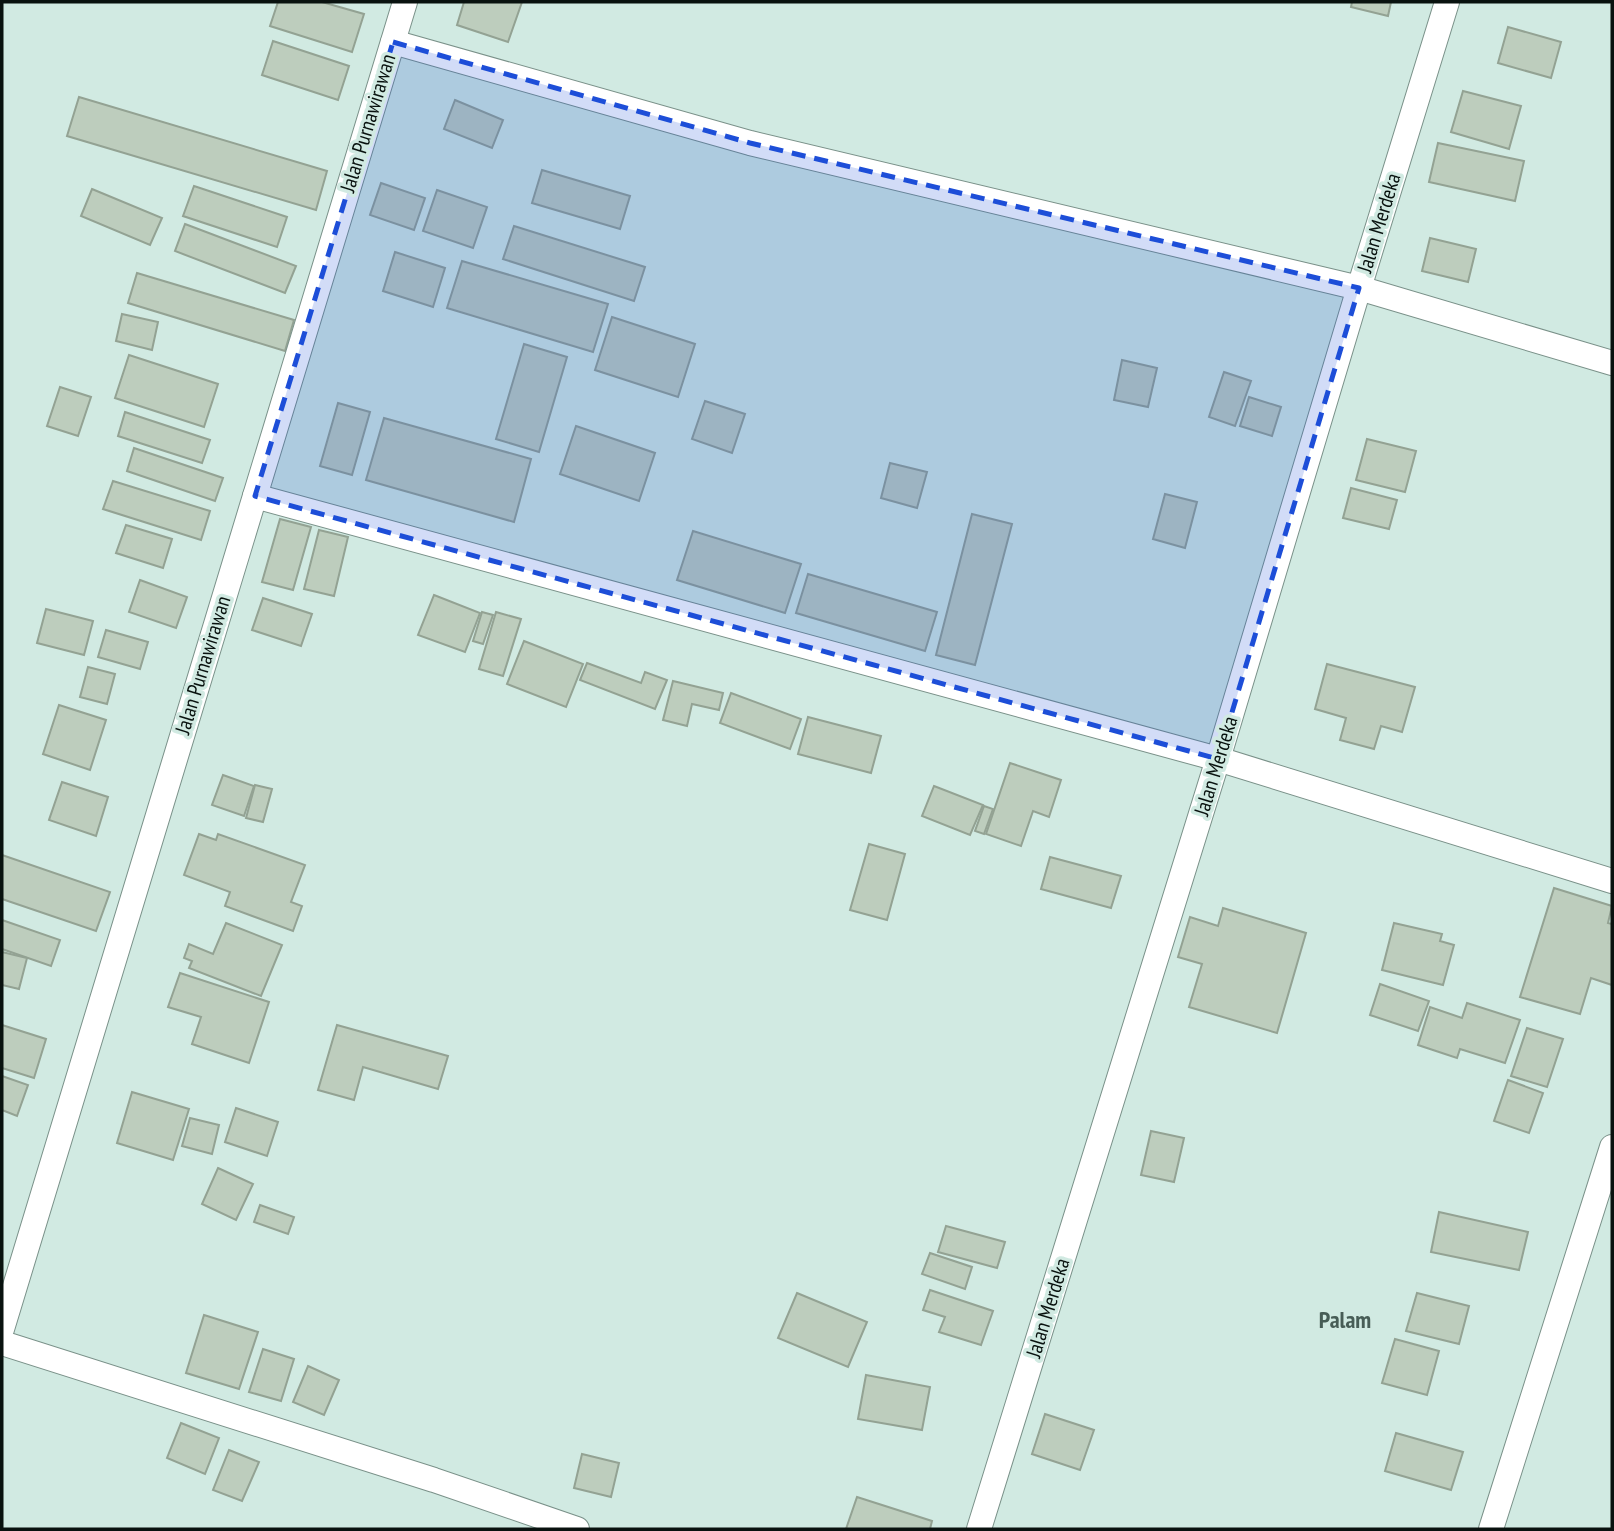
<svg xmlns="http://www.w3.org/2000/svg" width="1614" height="1531" font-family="'PT Sans Narrow',sans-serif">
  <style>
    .building { fill: #bdcdbd; stroke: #93a293; stroke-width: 2 }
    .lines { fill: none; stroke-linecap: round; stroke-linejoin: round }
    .minor-casing { stroke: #7a9189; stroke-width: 26 }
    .minor { stroke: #fff; stroke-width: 24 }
    .marked { fill: #1d4ed8; fill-opacity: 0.2; stroke: #1d4ed8; stroke-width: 5; stroke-dasharray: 14 9; stroke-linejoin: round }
    .labels { text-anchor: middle; stroke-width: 7; stroke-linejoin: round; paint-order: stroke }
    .street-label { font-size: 21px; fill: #09120f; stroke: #d1eae2 }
    .quarter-label { font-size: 24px; font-weight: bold; fill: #475d56; stroke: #d1eae2 }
  </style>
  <rect width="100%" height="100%" fill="#d1eae2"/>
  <g class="building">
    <polygon points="278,2 322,2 364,14 352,52 270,26"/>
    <polygon points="464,2 522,2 508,42 457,25"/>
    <polygon points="1352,2 1391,2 1388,16 1351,7"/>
    <polygon points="1508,27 1561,42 1551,78 1498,63"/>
    <polygon points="273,41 349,66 338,100 262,75"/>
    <polygon points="1463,91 1521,106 1509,149 1451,132"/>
    <polygon points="79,97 327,171 316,210 67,136"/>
    <polygon points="455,100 503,120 492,148 444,129"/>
    <polygon points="1438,143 1524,161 1515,201 1429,182"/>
    <polygon points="542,170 630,196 620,229 532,203"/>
    <polygon points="381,183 425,198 414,230 370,215"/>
    <polygon points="194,186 287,217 277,247 183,216"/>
    <polygon points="92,189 162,218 150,245 81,216"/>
    <polygon points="437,190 487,207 473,248 423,231"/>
    <polygon points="185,224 296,266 285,293 175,251"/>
    <polygon points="514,226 645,267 634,301 503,259"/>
    <polygon points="1430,238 1476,249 1468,282 1422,271"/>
    <polygon points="395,252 445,268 433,307 383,291"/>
    <polygon points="462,261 608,304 593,352 447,308"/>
    <polygon points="137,273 294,320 285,351 128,303"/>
    <polygon points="122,314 158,322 152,350 116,341"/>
    <polygon points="612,317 695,344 678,397 595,370"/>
    <polygon points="524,344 567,357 539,452 496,439"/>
    <polygon points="129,355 218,384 204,427 115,398"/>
    <polygon points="1122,360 1157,368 1148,407 1114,400"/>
    <polygon points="1224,372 1251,381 1235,426 1209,417"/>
    <polygon points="60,387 91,397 78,436 47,426"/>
    <polygon points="1249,397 1281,407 1272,436 1240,426"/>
    <polygon points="705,401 745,414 732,453 692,439"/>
    <polygon points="338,403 370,412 352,475 320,466"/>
    <polygon points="125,412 210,440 202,463 118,436"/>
    <polygon points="384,418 531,459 514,522 366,480"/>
    <polygon points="576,426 655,453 639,501 560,474"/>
    <polygon points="1367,439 1416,451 1405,492 1356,480"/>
    <polygon points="134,448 223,478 215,501 127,471"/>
    <polygon points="890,463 927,472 917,508 881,498"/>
    <polygon points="113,481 210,511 201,540 103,509"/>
    <polygon points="1351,488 1397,500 1389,529 1343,518"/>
    <polygon points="1165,494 1197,502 1185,548 1153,539"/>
    <polygon points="972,514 1012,524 975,665 936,655"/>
    <polygon points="280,519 311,527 293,590 262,582"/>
    <polygon points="126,525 172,539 163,568 116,553"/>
    <polygon points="319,530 348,537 334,596 304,589"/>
    <polygon points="693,531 801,564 785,613 677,580"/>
    <polygon points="808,574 937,612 925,651 796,613"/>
    <polygon points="140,580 187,597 176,628 129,612"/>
    <polygon points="434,595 480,613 465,652 418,635"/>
    <polygon points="263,598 312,614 301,646 252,630"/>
    <polygon points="46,609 93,621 84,655 37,643"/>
    <polygon points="482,612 493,615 483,644 473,641"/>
    <polygon points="496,612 521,619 503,676 479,669"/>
    <polygon points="106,630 148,642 140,669 98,657"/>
    <polygon points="524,641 583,664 566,707 507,684"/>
    <polygon points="587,663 641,683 645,672 667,680 655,709 580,680"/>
    <polygon points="1327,664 1415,687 1402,732 1381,726 1374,749 1340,740 1346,718 1315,709"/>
    <polygon points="88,667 115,674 107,704 80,697"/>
    <polygon points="673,681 723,693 719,710 692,704 687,726 663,720"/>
    <polygon points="731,693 801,719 790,749 720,723"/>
    <polygon points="59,705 106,720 90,770 43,754"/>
    <polygon points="808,717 881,736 871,773 798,754"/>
    <polygon points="1010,763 1061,780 1049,817 1033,811 1021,846 986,834"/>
    <polygon points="223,775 254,786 244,816 212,805"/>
    <polygon points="62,782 108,797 96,836 49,820"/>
    <polygon points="255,785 272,789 263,822 246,818"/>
    <polygon points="934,786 983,805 970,835 922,816"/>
    <polygon points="984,806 993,809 984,834 975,831"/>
    <polygon points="199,834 216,840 218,834 305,865 291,902 302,906 293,931 225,906 230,892 184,875"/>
    <polygon points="869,844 905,854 887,920 850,910"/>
    <polygon points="2,855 110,892 96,931 2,899"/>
    <polygon points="1050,857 1121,876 1111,908 1041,889"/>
    <polygon points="1554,888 1612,906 1608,923 1612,924 1612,985 1591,978 1580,1014 1520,997"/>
    <polygon points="1223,908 1306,933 1277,1033 1189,1007 1202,964 1178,957 1190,917 1218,926"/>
    <polygon points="2,920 60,940 51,966 2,949"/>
    <polygon points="226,923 282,945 261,996 189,968 192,961 184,958 189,944 213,954"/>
    <polygon points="1394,923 1442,934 1440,941 1454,945 1443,985 1382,970"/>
    <polygon points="2,952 27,958 19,989 2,985"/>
    <polygon points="180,973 269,1002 249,1063 192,1044 201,1017 168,1007"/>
    <polygon points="1380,984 1429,1001 1418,1031 1370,1015"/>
    <polygon points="1467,1003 1520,1020 1505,1063 1460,1049 1457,1058 1418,1045 1430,1007 1462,1018"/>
    <polygon points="2,1025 46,1039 34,1078 2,1068"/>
    <polygon points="337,1025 448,1056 438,1089 363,1067 354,1100 318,1090"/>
    <polygon points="1527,1028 1563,1039 1547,1087 1511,1076"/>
    <polygon points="2,1076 28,1085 17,1116 2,1110"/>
    <polygon points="1508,1080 1543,1093 1529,1133 1494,1121"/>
    <polygon points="132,1092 189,1109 173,1160 117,1143"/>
    <polygon points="236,1108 278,1122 267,1156 225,1142"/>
    <polygon points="190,1118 219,1125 212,1154 182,1146"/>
    <polygon points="1151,1131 1184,1138 1174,1182 1141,1175"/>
    <polygon points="218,1168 253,1184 236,1220 202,1204"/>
    <polygon points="260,1205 294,1217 288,1234 254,1222"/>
    <polygon points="1439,1212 1528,1232 1519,1270 1431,1252"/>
    <polygon points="946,1226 1005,1242 997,1268 938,1252"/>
    <polygon points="930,1253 972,1267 965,1289 922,1274"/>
    <polygon points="930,1290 993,1311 981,1345 939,1332 945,1317 923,1310"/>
    <polygon points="797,1293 867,1322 848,1367 778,1338"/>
    <polygon points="1417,1293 1469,1306 1459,1344 1406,1331"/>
    <polygon points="204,1315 258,1332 239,1389 186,1373"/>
    <polygon points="1395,1339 1439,1351 1427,1395 1382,1383"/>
    <polygon points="263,1349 294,1359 281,1401 249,1392"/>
    <polygon points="308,1366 339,1380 324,1415 293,1402"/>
    <polygon points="866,1375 930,1387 922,1430 858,1419"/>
    <polygon points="1045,1414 1094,1430 1080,1470 1032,1454"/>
    <polygon points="181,1423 219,1438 205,1474 167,1458"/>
    <polygon points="1396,1433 1463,1452 1451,1490 1385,1471"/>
    <polygon points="229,1450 259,1462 242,1501 213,1490"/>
    <polygon points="582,1454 619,1463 611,1497 574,1488"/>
    <polygon points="857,1497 932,1521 930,1529 846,1529"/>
  </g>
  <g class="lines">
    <g class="minor-casing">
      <g id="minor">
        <polyline points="393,42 750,143 1359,288 1612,363"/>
        <polyline points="255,496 1218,759 1612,881"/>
        <polyline points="2,1329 405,2"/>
        <polyline points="2,1343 434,1480 577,1529"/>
        <polyline points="979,1529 1218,759 1359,288 1447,2"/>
        <polyline points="1491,1529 1612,1147"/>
      </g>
    </g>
    <use href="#minor" class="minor"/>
  </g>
  <path class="marked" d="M393 42 750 143 1359 288 1218 759 255 496Z"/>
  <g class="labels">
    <g class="street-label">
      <text transform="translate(368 123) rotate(-73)" y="7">Jalan Purnawirawan</text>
      <text transform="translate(1379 223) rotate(-73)" y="7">Jalan Merdeka</text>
      <text transform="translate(203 665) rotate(-73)" y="7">Jalan Purnawirawan</text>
      <text transform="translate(1216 766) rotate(-73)" y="7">Jalan Merdeka</text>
      <text transform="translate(1048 1308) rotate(-73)" y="7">Jalan Merdeka</text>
    </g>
    <g class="quarter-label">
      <text x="1345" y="1328">Palam</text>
    </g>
  </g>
  <rect width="1614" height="1531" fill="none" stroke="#09120f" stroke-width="7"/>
</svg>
